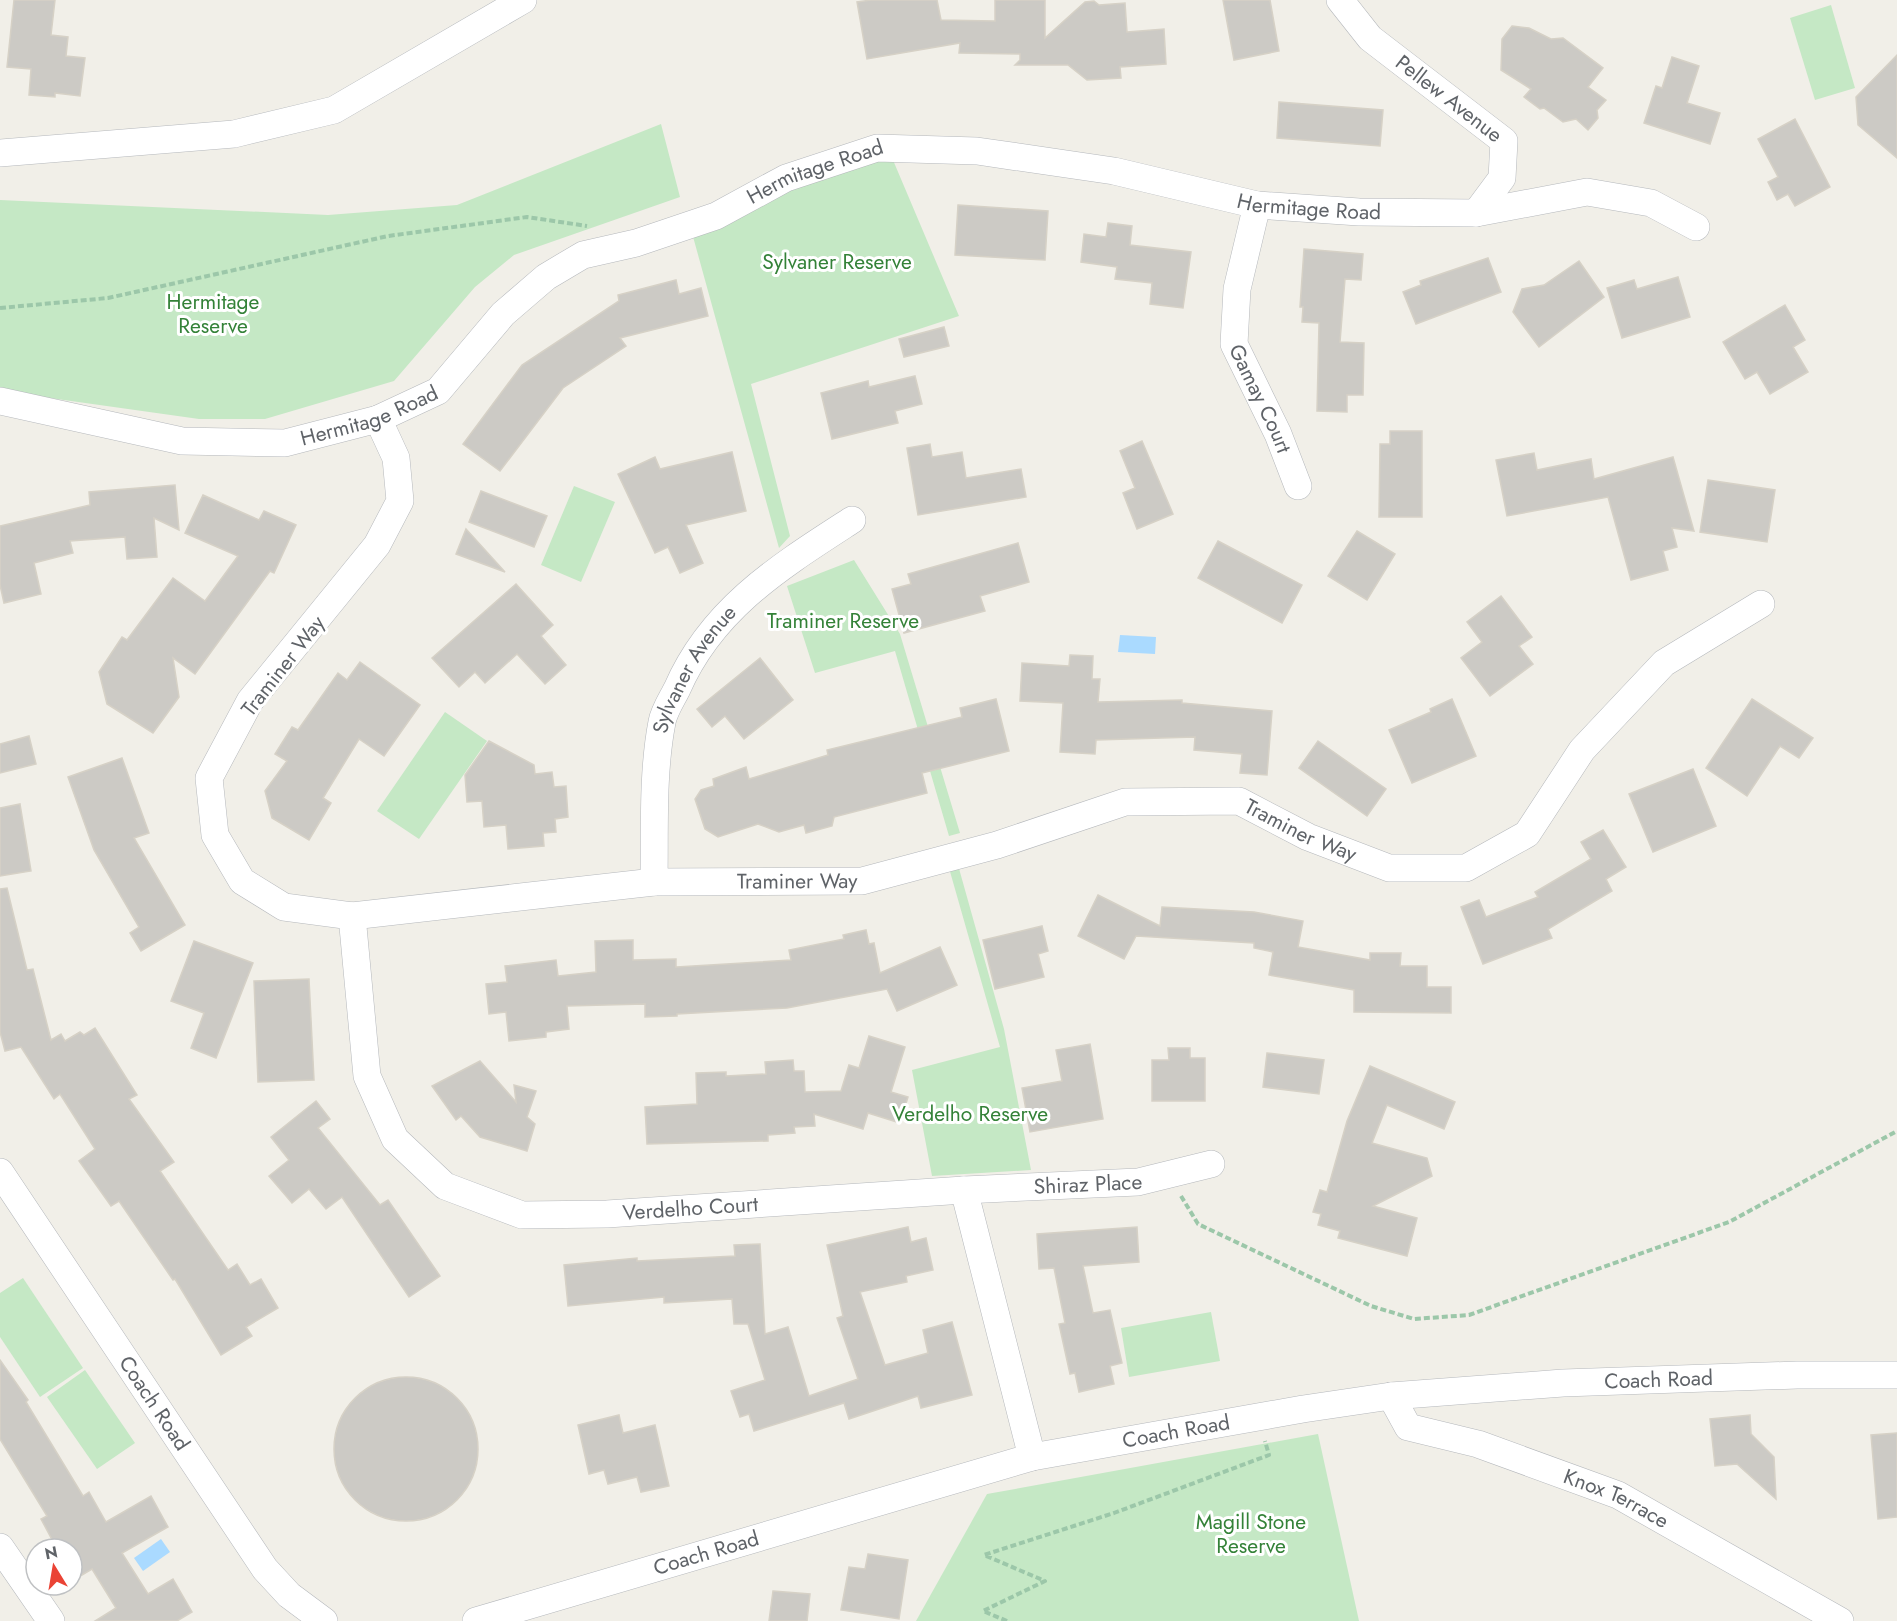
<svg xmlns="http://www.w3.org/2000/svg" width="1897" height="1621" font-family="Jost,sans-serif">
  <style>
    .green { fill: #c5e8c5 }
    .water { fill: #aadaff }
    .building { fill: #cccac5; stroke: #d6d1c6; stroke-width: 1.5 }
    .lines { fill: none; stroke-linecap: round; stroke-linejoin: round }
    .minor-casing { stroke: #b5b8bc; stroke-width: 28 }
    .path { stroke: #9cc7a9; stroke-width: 4; stroke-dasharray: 6 3; stroke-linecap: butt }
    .minor { stroke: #fff; stroke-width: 27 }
    .labels { text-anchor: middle; stroke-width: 6; stroke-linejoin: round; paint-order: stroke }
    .street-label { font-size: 21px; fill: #5f6368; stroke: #fff }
    .park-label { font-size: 21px; fill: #348238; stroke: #fff }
  </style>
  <rect width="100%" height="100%" fill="#f1efe8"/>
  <g class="green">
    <polygon points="1831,5 1855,88 1815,100 1790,18"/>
    <polygon points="661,124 680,197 514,255 475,287 394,381 265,419 199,419 0,391 0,200 328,215 457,205"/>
    <polygon points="890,153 959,316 751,384 790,536 779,548 692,233 759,202"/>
    <polygon points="574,486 615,502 581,582 541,565"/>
    <polygon points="854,560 900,634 960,833 949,836 895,651 815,673 787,586"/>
    <polygon points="445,712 487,741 419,839 377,811"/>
    <polygon points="958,865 1004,1029 1031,1170 932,1176 912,1070 1000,1047 949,868"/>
    <polygon points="23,1278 83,1368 40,1397 0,1337 0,1293"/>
    <polygon points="1211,1312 1220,1361 1129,1377 1121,1328"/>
    <polygon points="85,1370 135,1443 97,1469 47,1397"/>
    <polygon points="1318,1434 1359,1621 916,1621 987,1494"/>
  </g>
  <g class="water">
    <polygon points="1120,635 1156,637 1155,654 1118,652"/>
    <polygon points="161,1539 170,1552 143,1571 134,1558"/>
  </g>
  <g class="building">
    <polygon points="14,0 55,0 51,35 68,37 66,56 85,58 80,96 55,93 55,97 29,95 31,69 7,67"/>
    <polygon points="871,0 937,0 941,20 995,21 995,0 1045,0 1045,38 1085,2 1094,1 1099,5 1125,3 1127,32 1164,29 1166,64 1120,67 1121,78 1087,80 1068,65 1015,65 1020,60 1020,54 959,53 960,43 867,59 857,2"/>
    <polygon points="1223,0 1270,0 1279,51 1234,60"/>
    <polygon points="1512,26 1529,28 1551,39 1563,38 1603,68 1588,87 1606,100 1597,110 1598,118 1588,130 1576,119 1563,122 1544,108 1540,109 1524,97 1531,89 1501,70 1502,39"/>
    <polygon points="1897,55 1897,158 1858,125 1856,97"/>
    <polygon points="1672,57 1699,66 1687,103 1720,113 1710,144 1644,123 1656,86 1662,88"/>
    <polygon points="1279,102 1383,110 1380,146 1277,138"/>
    <polygon points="1795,119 1830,187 1795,206 1788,194 1777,200 1768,182 1778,177 1758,139"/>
    <polygon points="958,205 1048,211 1045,260 955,255"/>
    <polygon points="1108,223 1132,226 1130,245 1191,252 1183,308 1150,304 1152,283 1115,279 1117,267 1081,262 1084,234 1106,237"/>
    <polygon points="1304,249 1363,254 1361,280 1345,279 1340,342 1364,343 1363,395 1347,395 1347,412 1317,411 1319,323 1302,322 1303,307 1300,307"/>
    <polygon points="1488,258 1501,292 1416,324 1403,292 1421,285 1420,281"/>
    <polygon points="1579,261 1604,297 1539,347 1513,312 1522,289 1544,285"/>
    <polygon points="1678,277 1690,317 1622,338 1607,288 1634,280 1637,289"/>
    <polygon points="676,280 679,294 701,288 708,316 620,338 626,346 563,388 500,471 463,444 522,365 619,301 618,295"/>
    <polygon points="1785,305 1805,340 1793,347 1808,372 1770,394 1757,372 1745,379 1723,342"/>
    <polygon points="944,327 949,346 904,357 899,339"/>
    <polygon points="915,376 922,404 895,411 898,423 832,439 821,393 868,381 869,387"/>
    <polygon points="1390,431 1422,431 1422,517 1379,517 1380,444 1390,444"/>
    <polygon points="1142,441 1173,514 1137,529 1123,493 1135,488 1120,451"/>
    <polygon points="930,444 932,457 962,452 966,478 1021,469 1026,497 918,515 907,448"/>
    <polygon points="732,452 746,511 686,525 703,563 680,573 668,547 655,553 618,474 655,457 660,469"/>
    <polygon points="1534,453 1537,470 1591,459 1594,479 1673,457 1694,531 1672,528 1677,547 1663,551 1668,570 1631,580 1608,497 1507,516 1496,460"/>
    <polygon points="1708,480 1775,490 1767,542 1700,532"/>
    <polygon points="175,485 179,530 154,518 157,557 127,559 125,537 70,541 73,553 34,563 41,594 4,603 0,585 0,526 90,505 89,492"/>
    <polygon points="481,491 547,516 534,547 469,522"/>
    <polygon points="203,495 259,520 264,511 296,525 274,573 270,571 195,674 173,658 179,697 153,733 107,704 99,672 122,637 127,640 173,578 205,601 238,556 185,533"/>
    <polygon points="466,529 505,572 456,554"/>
    <polygon points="1357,531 1395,554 1367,600 1328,576"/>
    <polygon points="1218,541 1302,585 1282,623 1198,578"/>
    <polygon points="1018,543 1029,582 980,596 985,611 904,633 892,589 911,584 908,574"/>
    <polygon points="516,584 553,625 541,636 566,665 545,684 517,654 485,683 475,672 459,687 432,658"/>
    <polygon points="1501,596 1532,637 1519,646 1533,664 1490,696 1461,658 1482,642 1467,622"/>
    <polygon points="1070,655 1093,656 1092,679 1100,679 1098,702 1182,700 1182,703 1272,711 1267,775 1240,773 1242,754 1194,750 1195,737 1096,740 1095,754 1060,752 1063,703 1020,701 1022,663 1069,666"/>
    <polygon points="760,658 793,700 744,739 725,716 712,727 697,709"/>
    <polygon points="360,662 420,705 384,756 359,739 323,798 331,803 309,840 272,818 265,791 287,761 275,754 292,727 298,730 338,673 347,680"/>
    <polygon points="996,699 1009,751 922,773 927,793 834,817 832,826 806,833 804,825 779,832 758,824 718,837 705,829 695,799 701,790 714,786 713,779 746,767 749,779 828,755 827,750 962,717 960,708"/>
    <polygon points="1452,699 1476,756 1412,783 1389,730 1431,712 1430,709"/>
    <polygon points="1752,699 1813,738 1799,758 1780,746 1747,796 1706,768"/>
    <polygon points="29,736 36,764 0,773 0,744"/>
    <polygon points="489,741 534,765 535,774 552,772 554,787 566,786 568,817 555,819 556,832 543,833 544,846 508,849 506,825 484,827 482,801 467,802 465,775"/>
    <polygon points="1318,741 1386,789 1367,816 1299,768"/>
    <polygon points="122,758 149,833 134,838 185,925 141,951 130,933 139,927 94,850 68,777"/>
    <polygon points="1693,769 1716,826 1653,852 1629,794"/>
    <polygon points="20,804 31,871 0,876 0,808"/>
    <polygon points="1603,830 1626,867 1606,879 1612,891 1548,929 1552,938 1483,964 1461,907 1479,900 1486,917 1538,897 1535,892 1591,859 1581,842"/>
    <polygon points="7,888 27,970 33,969 51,1040 61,1034 65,1041 80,1032 84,1035 95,1028 137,1095 129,1099 174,1162 160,1171 228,1270 237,1264 250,1285 261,1279 278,1308 246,1327 252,1336 221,1355 175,1279 173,1280 119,1201 111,1206 79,1161 95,1149 60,1094 54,1099 21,1047 5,1051 0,1032 0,889"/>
    <polygon points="1098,895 1160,926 1162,907 1254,912 1303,921 1298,947 1370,960 1370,953 1401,953 1400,966 1427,966 1427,987 1451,987 1451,1013 1354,1012 1354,990 1269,975 1273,952 1254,948 1254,943 1136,936 1124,959 1078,936"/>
    <polygon points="1042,926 1048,951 1038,954 1044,977 995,989 983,940"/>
    <polygon points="866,930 869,944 874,943 880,973 940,947 957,985 897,1011 887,989 787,1008 677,1014 677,1016 645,1017 645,1004 567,1006 569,1029 546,1032 546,1037 509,1041 506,1012 489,1014 486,984 507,982 505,966 556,960 558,976 596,972 595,941 633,940 633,960 676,959 676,967 791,960 789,950 844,939 843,935"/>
    <polygon points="194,941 253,963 216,1058 191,1048 204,1013 171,1001"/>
    <polygon points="309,979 314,1080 258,1082 254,981"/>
    <polygon points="869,1036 905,1047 891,1092 908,1097 900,1123 868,1113 863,1129 814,1114 815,1126 794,1127 795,1133 768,1135 768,1141 647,1144 645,1107 697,1104 696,1073 726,1072 726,1076 766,1074 765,1062 793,1060 794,1071 804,1071 805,1092 841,1091 849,1065 859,1068"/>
    <polygon points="1090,1044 1103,1119 1030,1132 1022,1088 1062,1081 1056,1050"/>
    <polygon points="1168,1048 1190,1048 1190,1058 1205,1058 1205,1101 1152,1101 1152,1060 1169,1060"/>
    <polygon points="1267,1053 1324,1060 1319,1094 1263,1087"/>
    <polygon points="480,1061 516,1102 514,1085 536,1091 527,1117 535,1124 527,1151 480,1137 461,1116 456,1120 432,1086"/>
    <polygon points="1370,1066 1455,1102 1444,1129 1387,1105 1372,1143 1427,1158 1432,1176 1373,1206 1417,1218 1407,1256 1338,1238 1340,1231 1318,1225 1321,1214 1313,1212 1320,1190 1327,1192 1347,1121"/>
    <polygon points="316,1101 330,1119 318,1128 380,1205 388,1200 440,1276 409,1297 342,1197 326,1209 309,1189 292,1203 269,1176 289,1160 271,1137"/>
    <polygon points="908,1227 911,1242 926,1238 933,1270 906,1276 907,1282 860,1292 885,1365 928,1353 923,1330 952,1322 972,1395 921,1408 918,1396 849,1419 844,1403 754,1431 749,1414 740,1417 731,1391 765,1380 748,1324 734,1324 732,1299 664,1303 664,1297 568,1306 564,1265 637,1258 637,1261 735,1256 734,1245 760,1244 765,1334 788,1327 809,1396 858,1379 837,1318 843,1316 827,1245"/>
    <polygon points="1137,1227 1139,1262 1083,1266 1093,1313 1110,1310 1122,1363 1110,1366 1114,1384 1079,1392 1075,1373 1070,1374 1059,1324 1065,1323 1054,1268 1039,1269 1037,1234"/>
    <polygon points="0,1360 28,1400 26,1402 83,1496 89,1492 106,1522 151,1496 168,1527 122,1553 148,1594 173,1579 192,1612 177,1621 95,1621 116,1608 92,1569 72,1581 72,1549 57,1549 41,1519 47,1516 0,1439"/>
    <circle cx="406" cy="1449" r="72"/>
    <polygon points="619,1415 623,1433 655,1425 669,1486 641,1492 637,1477 608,1484 604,1470 589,1474 578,1425"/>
    <polygon points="1750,1415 1751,1434 1774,1457 1776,1499 1737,1464 1715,1466 1710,1419"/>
    <polygon points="1897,1433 1897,1517 1878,1519 1871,1435"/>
    <polygon points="868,1554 908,1560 899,1619 841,1610 849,1567 865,1569"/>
    <polygon points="773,1591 810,1594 807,1621 769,1621"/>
  </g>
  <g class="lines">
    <g class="minor-casing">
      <g id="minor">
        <path id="s1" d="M1340 0 1370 38 1504 141 1502 178 1476 213"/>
        <polyline points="0,153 234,134 334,110 523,0"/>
        <path id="s2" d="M1257 205 1237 289 1234 344 1278 434 1298 486"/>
        <path id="s3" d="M0 401 182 441 285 443 378 419 438 391 503 314 546 277 583 255 636 243 716 216 786 178 877 148 977 151 1114 171 1257 205 1359 212 1476 213 1587 192 1651 203 1696 227"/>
        <path id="s4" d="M378 419 396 458 400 501 377 545 250 701 209 778 215 835 242 881 284 907 352 916 654 882 862 881 997 845 1125 802 1239 801 1308 837 1389 868H1466L1527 834 1582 750 1664 663 1761 604"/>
        <path id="s5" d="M654 882C655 830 652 774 662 722 664 711 672 699 677 689 712 608 781 566 852 520"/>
        <path id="s6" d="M352 916 367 1076 395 1139 445 1186 522 1215 607 1214 964 1190 1032 1457"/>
        <path id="s7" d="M0 1172 265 1569 289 1595 324 1621"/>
        <path id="s8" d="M964 1190 1138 1182 1211 1164"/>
        <path id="s9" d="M1391 1396 1408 1427 1478 1444 1618 1495 1840 1621"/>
        <polyline points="0,1547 51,1621"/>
        <path id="s10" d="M476 1621 1032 1457 1303 1409 1391 1396 1563 1383 1797 1375H1897"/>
      </g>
    </g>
    <g class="path">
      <polyline points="0,308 108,298 388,236 527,217 587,226"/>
      <polyline points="1181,1196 1198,1224 1371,1306 1414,1319 1469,1315 1729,1222 1897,1131"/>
      <polyline points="1007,1621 983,1611 1045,1581 984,1555 1114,1513 1269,1455 1265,1441"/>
    </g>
    <use href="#minor" class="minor"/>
  </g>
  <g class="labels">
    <g class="street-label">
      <text dy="7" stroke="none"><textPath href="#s1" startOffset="148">Pellew Avenue</textPath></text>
      <text dy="7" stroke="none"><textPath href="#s3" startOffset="900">Hermitage Road</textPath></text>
      <text dy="7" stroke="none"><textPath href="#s3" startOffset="1404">Hermitage Road</textPath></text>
      <text dy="7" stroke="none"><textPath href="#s2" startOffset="202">Gamay Court</textPath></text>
      <text dy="7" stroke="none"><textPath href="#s3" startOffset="378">Hermitage Road</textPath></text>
      <text transform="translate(283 666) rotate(-52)" y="7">Traminer Way</text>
      <text dy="7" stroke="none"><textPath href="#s5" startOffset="222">Sylvaner Avenue</textPath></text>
      <text dy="7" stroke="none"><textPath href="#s4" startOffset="1622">Traminer Way</textPath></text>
      <text dy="7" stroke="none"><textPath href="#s4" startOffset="1100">Traminer Way</textPath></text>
      <text dy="7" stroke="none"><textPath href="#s8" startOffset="124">Shiraz Place</textPath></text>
      <text dy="7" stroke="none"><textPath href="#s6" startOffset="549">Verdelho Court</textPath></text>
      <text dy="7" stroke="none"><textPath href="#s10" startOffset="1212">Coach Road</textPath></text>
      <text dy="7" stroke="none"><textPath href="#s7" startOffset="278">Coach Road</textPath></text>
      <text dy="7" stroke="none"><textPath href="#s10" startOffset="726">Coach Road</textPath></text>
      <text dy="7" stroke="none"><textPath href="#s9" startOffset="256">Knox Terrace</textPath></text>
      <text dy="7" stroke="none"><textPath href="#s10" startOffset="240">Coach Road</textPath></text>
    </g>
    <g class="park-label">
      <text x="837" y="269">Sylvaner Reserve</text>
      <text x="213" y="309">Hermitage<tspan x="213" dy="24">Reserve</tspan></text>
      <text x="843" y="628">Traminer Reserve</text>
      <text x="970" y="1121">Verdelho Reserve</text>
      <text x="1251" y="1529">Magill Stone<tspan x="1251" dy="24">Reserve</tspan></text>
    </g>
  </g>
  <g transform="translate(54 1567) rotate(349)"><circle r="28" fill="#ffffff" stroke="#bfc1c3" stroke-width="1.5"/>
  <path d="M0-4.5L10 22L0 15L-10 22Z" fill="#ea4335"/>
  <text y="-9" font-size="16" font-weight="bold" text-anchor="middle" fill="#5f6368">N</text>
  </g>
</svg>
